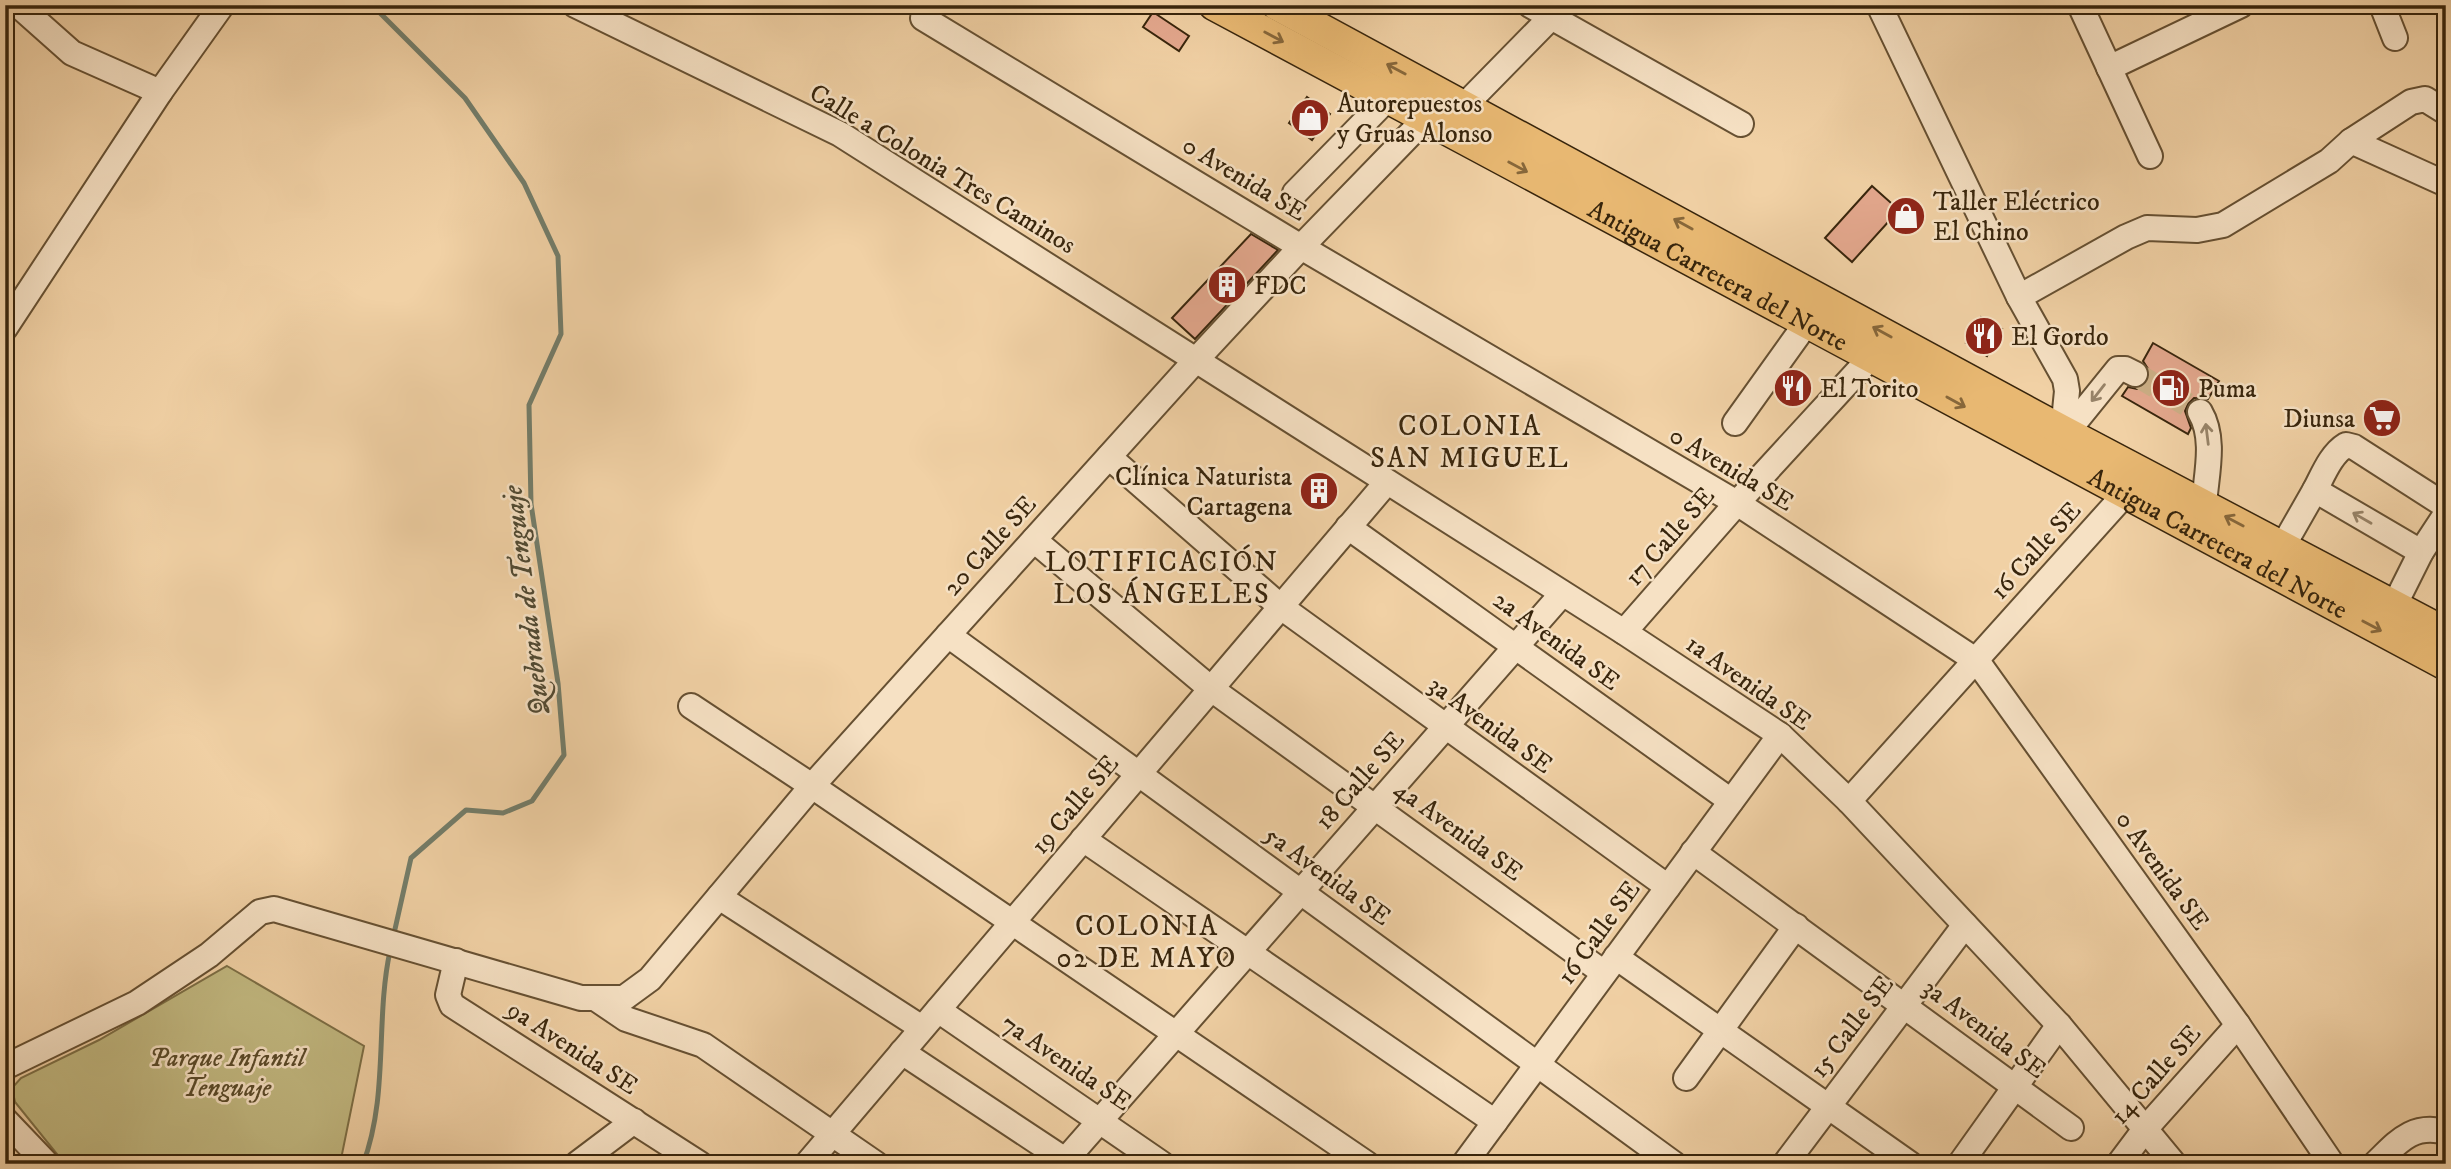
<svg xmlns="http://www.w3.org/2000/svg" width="2451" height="1169" font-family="'IM FELL DW Pica',serif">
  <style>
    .green { fill: #c2b981; stroke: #7d6f46; stroke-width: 2 }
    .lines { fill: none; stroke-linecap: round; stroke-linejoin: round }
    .stream { stroke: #737d6a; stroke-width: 5 }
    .building { fill: #e4a88e; stroke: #38250c; stroke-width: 2 }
    .minor-tunnel { stroke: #ccaf86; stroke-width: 24; stroke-dasharray: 24 12; stroke-linecap: butt }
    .minor-casing { stroke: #665032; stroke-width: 28 }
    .major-casing { stroke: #38250c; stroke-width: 33 }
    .minor { stroke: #f6e1c4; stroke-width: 24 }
    .major { stroke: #e8b872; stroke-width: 30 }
    .oneway { stroke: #87673a }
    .oneway2 { stroke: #978368 }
    .labels { text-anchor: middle; stroke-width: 5; stroke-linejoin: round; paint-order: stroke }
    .poi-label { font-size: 26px; fill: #38250c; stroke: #f6e1c4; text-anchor: start }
    .street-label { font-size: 26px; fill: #38250c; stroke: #f6e1c4 }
    .park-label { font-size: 26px; font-style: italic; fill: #5a4a29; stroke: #f6e1c4 }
    .neighbourhood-label { font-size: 28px; letter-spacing: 2px; fill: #38250c; stroke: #f6e1c4 }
    .water-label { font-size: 28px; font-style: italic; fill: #514a33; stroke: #f6e1c4 }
  </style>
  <rect width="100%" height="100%" fill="#f1d1a5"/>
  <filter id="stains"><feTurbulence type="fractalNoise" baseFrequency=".00286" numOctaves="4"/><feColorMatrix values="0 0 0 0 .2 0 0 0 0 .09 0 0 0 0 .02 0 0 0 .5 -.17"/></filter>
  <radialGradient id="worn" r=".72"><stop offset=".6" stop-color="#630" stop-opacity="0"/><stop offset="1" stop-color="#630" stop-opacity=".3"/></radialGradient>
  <polygon class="green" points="227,966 364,1046 340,1164 63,1164 61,1159 15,1102 12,1088 21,1078 99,1040"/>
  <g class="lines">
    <g class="stream">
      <polyline points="372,5 465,98 524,183 558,256 561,334 529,405 531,504 558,683 564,755 532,801 503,813 466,810 411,858 393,938"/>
      <path d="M363 1164C389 1095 375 1021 390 951"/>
    </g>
  </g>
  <g class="building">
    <polygon points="1153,12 1189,36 1179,51 1143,27"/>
    <polygon points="1307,97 1330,114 1312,140 1289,123"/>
    <polygon points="1872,186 1899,210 1852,262 1825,238"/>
    <polygon points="1251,234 1278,250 1195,339 1172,318"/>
    <polygon points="1981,317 2002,329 1987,356 1966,343"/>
    <polygon points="2153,343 2219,381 2208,399 2194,398 2188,404 2185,411 2191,428 2188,434 2122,396 2128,387 2137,389 2148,381 2150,372 2143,361"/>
    <polygon points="1318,478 1333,490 1320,505 1305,493"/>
  </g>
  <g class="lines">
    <polyline class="minor-tunnel" points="2135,374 2200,412"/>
    <g class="minor-casing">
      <g id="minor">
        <polyline points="18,5 72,53 160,92"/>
        <polyline points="575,5 840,134 1624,632 1780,735 1849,801 2059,1025 2174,1164"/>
        <polyline points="1530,5 1741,124"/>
        <polyline points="1879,5 2019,297 2065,379 2067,391 2063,431"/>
        <polyline points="2080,5 2150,156"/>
        <polyline points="2382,5 2395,38"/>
        <polyline points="923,18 1301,247 1737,503 1977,661 2238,1025 2332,1164"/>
        <polyline points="2109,68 2241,5"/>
        <polyline points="1465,105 1562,6"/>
        <polyline points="2351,141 2446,184"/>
        <polyline points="1295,193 1389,97"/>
        <polyline points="2019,297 2126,237 2147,228 2197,230 2223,225 2329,161 2351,141 2411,102 2425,99 2446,112"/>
        <polyline points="5,328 160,92 222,5"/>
        <path d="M2200 412C2216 439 2206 475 2204 505"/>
        <polyline points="1735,423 1808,321"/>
        <polyline points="2067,432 2118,369 2125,369 2135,374"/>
        <polyline points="1109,457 1281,607 1668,887"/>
        <path d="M2315 490C2323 475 2331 454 2346 445L2354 447 2446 506"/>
        <polyline points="1348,527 1731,801"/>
        <polyline points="1034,540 1210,688 1604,973"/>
        <polyline points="2283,546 2315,490 2421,552"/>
        <polyline points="2394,606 2421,552 2446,514"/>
        <polyline points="1624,632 1737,503 1872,356"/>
        <polyline points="948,635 1674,1164"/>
        <polyline points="691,706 812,786 1367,1164"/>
        <polyline points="1849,801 2125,494"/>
        <polyline points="1083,839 1495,1122"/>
        <polyline points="1693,852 2071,1128"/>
        <polyline points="719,897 922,1028"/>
        <polyline points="1616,957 1910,1164"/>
        <polyline points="456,961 448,995 452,1005 700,1164"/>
        <polyline points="595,998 626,1019 703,1045 876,1164"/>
        <polyline points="938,1010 1162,1164"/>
        <polyline points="902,1052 1071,1164"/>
        <polyline points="5,1067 137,1003 209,955 260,912 274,909 581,998 624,998 650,979 812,786 1196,360 1301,247 1427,117"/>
        <polyline points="1686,1078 1796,926"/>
        <polyline points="5,1120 47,1164"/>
        <polyline points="577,1164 634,1121"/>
        <polyline points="807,1164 1387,482"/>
        <polyline points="1062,1164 1562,594"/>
        <polyline points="1464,1164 1780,735"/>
        <polyline points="1785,1164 1965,925"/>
        <polyline points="1960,1164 2059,1025"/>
        <polyline points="2119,1164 2146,1128 2238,1025"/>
        <path d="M2375 1164C2398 1142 2412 1123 2446 1132"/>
      </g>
    </g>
    <g class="major-casing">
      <g id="major">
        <path id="s1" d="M1214 5 2446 665"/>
        <polyline points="1277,5 2063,431 2446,633"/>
      </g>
    </g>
    <use href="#minor" class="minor"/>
    <use href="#major" class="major"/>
  </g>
  <defs><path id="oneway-shaft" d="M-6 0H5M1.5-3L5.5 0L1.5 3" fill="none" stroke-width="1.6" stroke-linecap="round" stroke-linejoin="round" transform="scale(1.75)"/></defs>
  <g class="oneway">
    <use href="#oneway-shaft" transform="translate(1274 37) rotate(28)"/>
    <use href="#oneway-shaft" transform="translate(1396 69) rotate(-152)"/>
    <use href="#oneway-shaft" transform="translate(1518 167) rotate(28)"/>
    <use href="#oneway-shaft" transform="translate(1683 224) rotate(-151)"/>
    <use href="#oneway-shaft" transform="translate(1882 332) rotate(-151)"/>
    <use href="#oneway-shaft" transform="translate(1956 402) rotate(29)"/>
    <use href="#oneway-shaft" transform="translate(2234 521) rotate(-152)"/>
    <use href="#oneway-shaft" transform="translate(2372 626) rotate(28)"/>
  </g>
  <g class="oneway2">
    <use href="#oneway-shaft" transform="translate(2098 393) rotate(128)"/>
    <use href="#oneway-shaft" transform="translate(2207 434) rotate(-97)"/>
    <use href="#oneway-shaft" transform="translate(2362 518) rotate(-150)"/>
  </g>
  <defs>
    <g id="shop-disc" transform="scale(2.0125)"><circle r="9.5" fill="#8f2418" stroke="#f6e1c4"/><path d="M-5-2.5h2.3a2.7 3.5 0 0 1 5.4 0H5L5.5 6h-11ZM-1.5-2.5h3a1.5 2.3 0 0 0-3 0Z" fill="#fff"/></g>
    <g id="building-disc" transform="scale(2.0125)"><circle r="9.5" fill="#8f2418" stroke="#f6e1c4"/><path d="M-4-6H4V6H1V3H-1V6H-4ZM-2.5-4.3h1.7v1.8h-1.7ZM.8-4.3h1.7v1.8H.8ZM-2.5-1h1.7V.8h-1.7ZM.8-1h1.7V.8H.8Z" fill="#fff"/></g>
    <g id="restaurant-disc" transform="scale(2.0125)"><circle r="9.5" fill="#8f2418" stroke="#f6e1c4"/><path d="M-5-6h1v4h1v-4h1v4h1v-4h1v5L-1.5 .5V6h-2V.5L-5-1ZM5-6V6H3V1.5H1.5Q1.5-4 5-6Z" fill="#fff"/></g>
    <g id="fuel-disc" transform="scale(2.0125)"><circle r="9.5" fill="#8f2418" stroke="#f6e1c4"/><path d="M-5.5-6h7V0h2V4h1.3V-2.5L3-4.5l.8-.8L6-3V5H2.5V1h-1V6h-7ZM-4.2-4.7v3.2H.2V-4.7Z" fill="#fff"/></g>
    <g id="supermarket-disc" transform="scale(2.0125)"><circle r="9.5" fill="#8f2418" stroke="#f6e1c4"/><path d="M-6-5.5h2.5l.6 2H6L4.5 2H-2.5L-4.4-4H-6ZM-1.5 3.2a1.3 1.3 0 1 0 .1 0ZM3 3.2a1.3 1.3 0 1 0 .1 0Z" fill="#fff"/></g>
  </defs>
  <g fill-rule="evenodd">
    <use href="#shop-disc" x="1310" y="118"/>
    <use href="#shop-disc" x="1906" y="216"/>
    <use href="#building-disc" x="1227" y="285"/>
    <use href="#restaurant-disc" x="1984" y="336"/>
    <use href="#restaurant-disc" x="1793" y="388"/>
    <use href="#fuel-disc" x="2171" y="388"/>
    <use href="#supermarket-disc" x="2382" y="418"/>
    <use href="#building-disc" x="1319" y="491"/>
  </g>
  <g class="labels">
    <g class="poi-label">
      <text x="1337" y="112">Autorepuestos<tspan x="1337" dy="30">y Gruas Alonso</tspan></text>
      <text x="1933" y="210">Taller Eléctrico<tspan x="1933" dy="30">El Chino</tspan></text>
      <text x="1254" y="294">FDC</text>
      <text x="2011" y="345">El Gordo</text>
      <text x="1820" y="397">El Torito</text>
      <text x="2198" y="397">Puma</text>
      <text x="2355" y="427" text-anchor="end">Diunsa</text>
      <text x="1292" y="485" text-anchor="end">Clínica Naturista<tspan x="1292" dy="30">Cartagena</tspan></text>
    </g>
    <g class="street-label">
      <text transform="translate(943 168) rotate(31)" y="9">Calle a Colonia Tres Caminos</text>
      <text transform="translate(1245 178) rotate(31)" y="9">0 Avenida SE</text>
      <text dy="9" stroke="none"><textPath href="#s1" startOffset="572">Antigua Carretera del Norte</textPath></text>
      <text transform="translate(1732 468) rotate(31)" y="9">0 Avenida SE</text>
      <text transform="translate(1669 536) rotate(-49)" y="9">17 Calle SE</text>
      <text dy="9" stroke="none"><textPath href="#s1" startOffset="1139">Antigua Carretera del Norte</textPath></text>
      <text transform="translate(989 545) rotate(-48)" y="9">20 Calle SE</text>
      <text transform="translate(2035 550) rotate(-48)" y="9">16 Calle SE</text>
      <text transform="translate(1557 640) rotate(36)" y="9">2a Avenida SE</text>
      <text transform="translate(1749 682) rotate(35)" y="9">1a Avenida SE</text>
      <text transform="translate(1491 724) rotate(36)" y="9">3a Avenida SE</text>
      <text transform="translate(1359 780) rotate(-49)" y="9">18 Calle SE</text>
      <text transform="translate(1074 804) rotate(-50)" y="9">19 Calle SE</text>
      <text transform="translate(1459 830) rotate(36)" y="9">4a Avenida SE</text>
      <text transform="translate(2163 870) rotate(54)" y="9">0 Avenida SE</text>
      <text transform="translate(1328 875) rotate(36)" y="9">5a Avenida SE</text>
      <text transform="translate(1598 932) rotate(-54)" y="9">16 Calle SE</text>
      <text transform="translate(1851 1026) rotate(-53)" y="9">15 Calle SE</text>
      <text transform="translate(1985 1028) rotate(37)" y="9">3a Avenida SE</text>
      <text transform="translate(573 1047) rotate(33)" y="9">9a Avenida SE</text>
      <text transform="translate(1067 1062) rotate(34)" y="9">7a Avenida SE</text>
      <text transform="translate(2155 1074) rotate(-49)" y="9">14 Calle SE</text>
    </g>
    <g class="park-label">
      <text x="227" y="1066">Parque Infantil<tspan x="227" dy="30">Tenguaje</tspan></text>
    </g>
    <g class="neighbourhood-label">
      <text x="1470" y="435">COLONIA<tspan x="1470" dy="32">SAN MIGUEL</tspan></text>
      <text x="1162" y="571">LOTIFICACIÓN<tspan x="1162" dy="32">LOS ÁNGELES</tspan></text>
      <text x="1147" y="935">COLONIA<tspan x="1147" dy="32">02 DE MAYO</tspan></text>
    </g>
    <g class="water-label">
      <text transform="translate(525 601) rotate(-97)" y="10">Quebrada de Tenguaje</text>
    </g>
  </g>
  <rect width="2451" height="1169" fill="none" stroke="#f1d1a5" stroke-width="28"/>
  <rect x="7" y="7" width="2437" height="1155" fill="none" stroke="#38250c" stroke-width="3.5"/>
  <rect x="14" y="14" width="2423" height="1141" fill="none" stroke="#38250c" stroke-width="2"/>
  <rect width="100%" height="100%" filter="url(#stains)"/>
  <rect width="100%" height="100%" fill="url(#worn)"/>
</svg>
